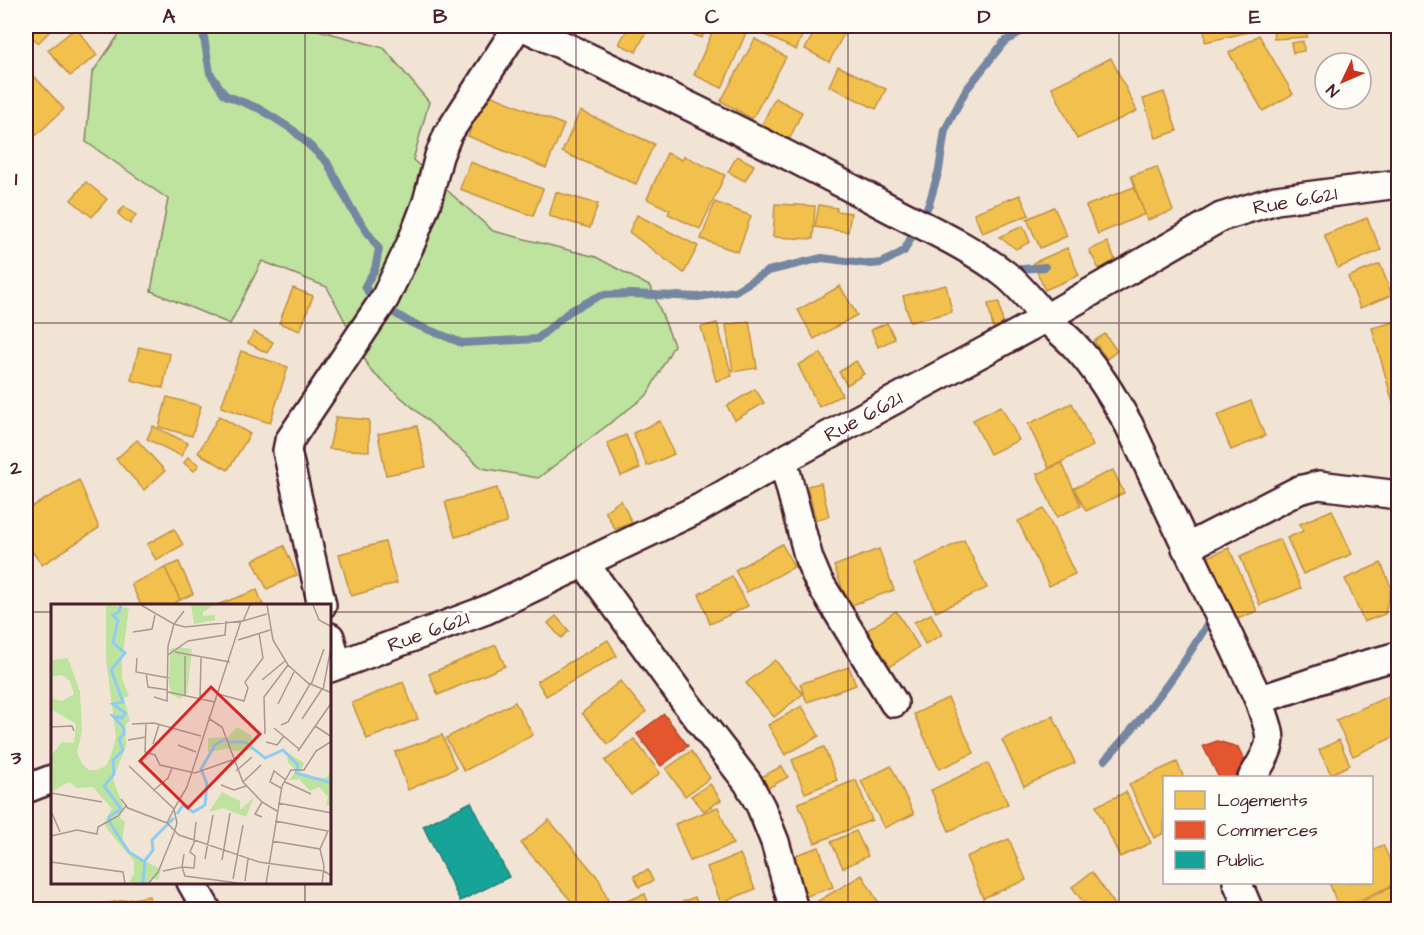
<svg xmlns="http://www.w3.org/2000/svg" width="1424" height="935" font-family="'Architects Daughter',sans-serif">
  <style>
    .green { fill: #bee39e; stroke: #848164; stroke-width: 1.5 }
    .homes { fill: #f2c14e; stroke: #c09044; stroke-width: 1.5 }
    .shops { fill: #e4572e; stroke: #b6462d; stroke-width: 1.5 }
    .public { fill: #17a398; stroke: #267b77; stroke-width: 1.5 }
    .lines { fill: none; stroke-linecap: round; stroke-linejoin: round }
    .stream { stroke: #7486a1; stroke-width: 8 }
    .minor-casing { stroke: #4a1f2b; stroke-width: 32 }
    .minor { stroke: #fdfcf7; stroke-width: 27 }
    .grid { fill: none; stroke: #4a1f2b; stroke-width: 1.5; stroke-opacity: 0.55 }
    .labels { text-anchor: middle; stroke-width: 6; stroke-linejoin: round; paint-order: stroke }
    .street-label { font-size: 20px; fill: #4a1f2b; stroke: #fdfcf7 }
    .inset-river { fill: none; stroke: #90cbf0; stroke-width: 3 }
    .inset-road { fill: none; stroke: #ae9591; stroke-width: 1.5 }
    .view { fill: #d62828; fill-opacity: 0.15; stroke: #d62828; stroke-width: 3 }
    .inset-edge { fill: none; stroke: #4a1f2b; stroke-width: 3 }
    .neatline { fill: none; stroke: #4a1f2b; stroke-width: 2 }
    .grid-label { font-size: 20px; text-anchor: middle; font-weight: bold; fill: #4a1f2b }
  </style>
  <rect width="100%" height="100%" fill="#f1e4d5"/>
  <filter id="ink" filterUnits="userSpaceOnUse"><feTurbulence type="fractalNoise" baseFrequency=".0167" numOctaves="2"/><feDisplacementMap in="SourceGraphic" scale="12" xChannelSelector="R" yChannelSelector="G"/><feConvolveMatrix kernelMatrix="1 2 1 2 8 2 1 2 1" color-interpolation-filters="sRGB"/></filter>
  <g filter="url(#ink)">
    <polygon class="green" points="125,26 304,26 384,48 429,102 413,160 493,231 596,257 651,287 674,345 647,395 538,478 482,468 371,371 327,287 262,261 230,324 151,291 168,199 86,142 92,73"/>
    <g class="homes">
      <polygon points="29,26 55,26 38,43 26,31"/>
      <polygon points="629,26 649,26 636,52 619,44"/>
      <polygon points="671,26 707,26 702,38"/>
      <polygon points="715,26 749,26 722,88 694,75"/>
      <polygon points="762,26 797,26 805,29 796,50 759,32"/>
      <polygon points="818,26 848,26 829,62 805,49"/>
      <polygon points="1204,26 1248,26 1249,32 1205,42"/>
      <polygon points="1273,26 1307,26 1307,37 1274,39"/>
      <polygon points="76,28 97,55 70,76 48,50"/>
      <polygon points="1259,35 1293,94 1263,111 1229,53"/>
      <polygon points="755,39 786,57 752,119 721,101"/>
      <polygon points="1303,41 1304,51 1293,53 1291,43"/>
      <polygon points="1111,58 1137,111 1077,139 1052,87"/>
      <polygon points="838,66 886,89 876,109 829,86"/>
      <polygon points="35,77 64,109 30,141 26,136 26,86"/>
      <polygon points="1164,92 1177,131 1156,138 1143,99"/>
      <polygon points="485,93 564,125 546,168 468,136"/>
      <polygon points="775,98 802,112 783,153 755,139"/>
      <polygon points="580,111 654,144 636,184 562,152"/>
      <polygon points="667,153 682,160 684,156 725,175 700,229 668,214 670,210 647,199"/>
      <polygon points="737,156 754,165 745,181 728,172"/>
      <polygon points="470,162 543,189 533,216 460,189"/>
      <polygon points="1157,167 1173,211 1147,220 1131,176"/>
      <polygon points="86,182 107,199 92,217 71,200"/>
      <polygon points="1134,187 1145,214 1098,234 1086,206"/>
      <polygon points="556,192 598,204 590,228 549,216"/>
      <polygon points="1020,195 1029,215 982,233 974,213"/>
      <polygon points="715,202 751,216 738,252 701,239"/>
      <polygon points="775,204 815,206 813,239 773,237"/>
      <polygon points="819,205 837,208 836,211 851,213 848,232 815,227"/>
      <polygon points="124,206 136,215 130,224 118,214"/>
      <polygon points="1054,207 1067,236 1040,248 1027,219"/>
      <polygon points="637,215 698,246 684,273 629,232"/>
      <polygon points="1367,218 1381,250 1338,268 1324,235"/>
      <polygon points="1023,226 1030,242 1016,249 999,237"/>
      <polygon points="1107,242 1116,261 1099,269 1089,250"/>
      <polygon points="1067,248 1079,275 1045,290 1033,263"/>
      <polygon points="1380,264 1392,295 1360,308 1348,277"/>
      <polygon points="946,285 952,312 910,322 903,296"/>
      <polygon points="840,286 857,315 814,339 798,310"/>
      <polygon points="293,288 313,296 300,331 279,323"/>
      <polygon points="999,302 1004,330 994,332 988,304"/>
      <polygon points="749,321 757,368 733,372 726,325"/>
      <polygon points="1398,321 1398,421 1372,328"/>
      <polygon points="717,323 732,376 716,381 701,327"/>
      <polygon points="887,323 895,339 878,347 871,330"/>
      <polygon points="254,332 273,342 267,353 248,343"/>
      <polygon points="1105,334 1117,351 1107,359 1094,341"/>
      <polygon points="139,347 170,354 163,388 131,380"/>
      <polygon points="241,351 288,367 270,423 221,407"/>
      <polygon points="821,353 842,395 819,407 798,365"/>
      <polygon points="856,361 864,374 847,385 839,372"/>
      <polygon points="755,389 764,403 735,420 727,406"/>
      <polygon points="167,397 201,406 192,436 159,427"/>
      <polygon points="1251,401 1265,436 1231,450 1217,415"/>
      <polygon points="1072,403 1093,446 1049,468 1028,424"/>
      <polygon points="1001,406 1019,440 990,454 973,420"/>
      <polygon points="219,416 250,434 228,470 198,453"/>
      <polygon points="336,417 369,420 369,451 329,449"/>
      <polygon points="660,421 674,454 647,466 633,433"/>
      <polygon points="153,426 188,443 181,456 147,439"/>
      <polygon points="417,426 426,467 386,475 378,434"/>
      <polygon points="626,435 640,468 621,476 607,443"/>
      <polygon points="137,440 165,471 144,490 116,459"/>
      <polygon points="188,457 199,465 194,471 184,463"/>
      <polygon points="1062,463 1081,506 1057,517 1037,474"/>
      <polygon points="1113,470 1124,493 1086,511 1074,488"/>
      <polygon points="79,480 99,528 42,565 26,543 26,510"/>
      <polygon points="821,483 829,516 816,520 807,486"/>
      <polygon points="497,488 507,523 455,537 445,502"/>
      <polygon points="621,500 632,523 615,529 605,511"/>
      <polygon points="1044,509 1075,574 1049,586 1018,521"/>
      <polygon points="1332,510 1352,554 1303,574 1287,538 1303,531 1300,524"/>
      <polygon points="174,529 183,545 156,560 147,544"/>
      <polygon points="1280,539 1301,588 1260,605 1240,556"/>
      <polygon points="964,540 987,588 936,612 914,564"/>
      <polygon points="385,542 397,583 351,596 339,554"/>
      <polygon points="782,544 794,567 747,592 735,570"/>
      <polygon points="284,546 297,575 267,589 253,560"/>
      <polygon points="1229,548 1257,611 1225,624 1198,561"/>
      <polygon points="879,549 894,590 849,606 834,566"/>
      <polygon points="179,562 193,594 180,600 165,568"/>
      <polygon points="1381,563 1391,587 1385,614 1364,622 1345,579"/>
      <polygon points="165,568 180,600 170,605 141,605 131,584"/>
      <polygon points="732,576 748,606 710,624 699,594"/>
      <polygon points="257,590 263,605 217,605"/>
      <polygon points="896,611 919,647 886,669 862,634"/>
      <polygon points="931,614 942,635 925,644 914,622"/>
      <polygon points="556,616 569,631 561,638 548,623"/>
      <polygon points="608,640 617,656 546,696 537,681"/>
      <polygon points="496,645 505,666 438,695 429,674"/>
      <polygon points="775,660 803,694 774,717 746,683"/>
      <polygon points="849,667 856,685 807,702 800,684"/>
      <polygon points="620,681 646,712 608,744 582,713"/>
      <polygon points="403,682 418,719 367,739 352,703"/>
      <polygon points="1393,694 1398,705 1398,735 1353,756 1336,720"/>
      <polygon points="948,698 974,753 939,769 914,714"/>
      <polygon points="515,702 533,735 464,771 446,738"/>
      <polygon points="802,706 819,736 785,755 768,725"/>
      <polygon points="1053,716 1075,763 1024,786 1002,740"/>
      <polygon points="442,735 456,768 408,790 395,752"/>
      <polygon points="634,739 660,773 631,795 605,761"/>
      <polygon points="1339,740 1350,765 1331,774 1319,750"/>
      <polygon points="824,747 837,780 805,793 792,760"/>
      <polygon points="691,751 710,778 685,796 666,769"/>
      <polygon points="1177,762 1184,778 1164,778 1164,833 1154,838 1129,784"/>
      <polygon points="988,763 1008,804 949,831 931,790"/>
      <polygon points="782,766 788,777 759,793 752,782"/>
      <polygon points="891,766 914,814 884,828 861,781"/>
      <polygon points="856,780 872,820 815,843 798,803"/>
      <polygon points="710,784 721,800 704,811 691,796"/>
      <polygon points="1126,792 1151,843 1120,857 1096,806"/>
      <polygon points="718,807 733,844 690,861 675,824"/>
      <polygon points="549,820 599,879 612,910 579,910 521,843"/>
      <polygon points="856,831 868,856 843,868 831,842"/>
      <polygon points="1009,839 1026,880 983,898 966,857"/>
      <polygon points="1383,845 1398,878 1398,883 1339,909 1329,882 1372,882 1372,850"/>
      <polygon points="819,847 833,887 801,898 787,858"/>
      <polygon points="740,854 755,889 721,903 707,867"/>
      <polygon points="648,870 653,881 639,887 634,876"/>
      <polygon points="1092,872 1118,909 1118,910 1089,910 1072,887"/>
      <polygon points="862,875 883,910 803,910"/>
      <polygon points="1394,886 1392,910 1344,910"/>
      <polygon points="645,894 651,910 617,910 616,905"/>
      <polygon points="149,896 151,910 80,910 79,908"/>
      <polygon points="695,897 699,910 679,910 677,904"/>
    </g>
    <g class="shops">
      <polygon points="664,714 688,746 661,766 637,734"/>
      <polygon points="1217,741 1238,747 1246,764 1241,778 1219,778 1203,746"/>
    </g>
    <polygon class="public" points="471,802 509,877 460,901 423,826"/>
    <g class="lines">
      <g class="stream">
        <polyline points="202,26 210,73 225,95 260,109 293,130 327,162 351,208 379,249 375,269 365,286 372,299 409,322 462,343 537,339 570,311 601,295 631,294 698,297 735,291 768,271 822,258 871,264 882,263 904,251 929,204 939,170 945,130 966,90 1004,42 1030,26"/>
        <polyline points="1012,270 1045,267"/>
        <path d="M1105 760C1146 715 1183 668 1213 614"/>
      </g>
      <g class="minor-casing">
        <g id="minor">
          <path d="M522 26C639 81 757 138 872 199 917 224 965 243 1006 275 1021 287 1033 303 1046 318 1055 328 1066 336 1075 346 1097 369 1113 397 1129 425L1259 700C1273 742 1276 739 1252 778"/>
          <polyline points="783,460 809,559 818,580 894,703"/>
          <polyline points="1186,548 1299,490 1319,485 1398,495"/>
          <polyline points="585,564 687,704 748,783 761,807 775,842 794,910"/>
          <polyline points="322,605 287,451 289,441 385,298 412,241 427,202 439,156 448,134 518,26"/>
          <polyline points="330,637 337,665"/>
          <polyline points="330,668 486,610 700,508 783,460 1046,318 1221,217 1276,200 1398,184"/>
          <polyline points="1259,700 1357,667 1398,656"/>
          <polyline points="26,789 52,779"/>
          <polyline points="191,882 207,910"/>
          <polyline points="1237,882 1249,910"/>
        </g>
      </g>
      <use href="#minor" class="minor"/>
    </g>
  </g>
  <path class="grid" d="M305 26V605M576 26V910M848 26V910M1119 26V910M26 323H1398M26 612H52M330 612H1398M305 882V910"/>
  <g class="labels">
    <g class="street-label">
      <text transform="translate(1295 200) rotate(-10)" y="7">Rue 6.621</text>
      <text transform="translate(863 416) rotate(-28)" y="7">Rue 6.621</text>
      <text transform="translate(428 631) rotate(-20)" y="7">Rue 6.621</text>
    </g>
  </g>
  <g transform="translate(51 604)">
    <rect width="280" height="280" fill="#f1e4d5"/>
    <path d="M55 1 78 4 71 57V74L78 92 73 94 79 117 74 121 75 142 62 175 72 202 69 214 74 218 71 237 81 251 110 265 107 276 100 274 97 280H77L83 270V257L56 225 53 219 61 205 42 183 26 184 18 178 0 188V152L11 138 23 139 25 120 0 105 1 95 11 97 23 90 19 77 11 71 0 73V56L17 54 29 88 31 127 26 149 31 160 38 166H45L55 162 61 148 65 133 55 55ZM140 1H163L152 8V12L164 11V16L143 20ZM128 43 141 45 136 89 129 95 120 90 118 80 119 45ZM186 123 200 131 202 146 182 147 180 144 157 148V134L177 133ZM236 148 253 159 249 169 255 173 275 174 280 168V202L275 201 277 193 268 183 259 187 248 175 238 176 245 167 237 158ZM171 188 189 197V206L203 193 195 213 172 204 158 208Z" fill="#bee39e"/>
    <path class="inset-river" d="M70 1 68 8 62 11 67 16 62 39 74 49 60 66 72 98 62 100 74 109 71 114 62 112 73 124V130L68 135 72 146 62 156 63 170 53 182 70 205 58 213 59 219 78 248 94 258 92 280M177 138H194L214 154 232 146 247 161 245 169 281 179M126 210 132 201 142 208 154 201 156 180 150 165 164 141 174 135M93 258 102 246 101 236 123 214"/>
    <path class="inset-road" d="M90 1 123 20 117 42 116 97 103 93M216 1 222 36 237 61 257 79 281 89M262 1 268 16 281 23M133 7 123 20 134 23 192 17 199 1M192 17 216 10M82 28 101 25 104 11M187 36 219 26M124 48 179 58M117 51 137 37 174 31 175 17M86 54 85 68 118 74M95 69 97 83 117 86M211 76 234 57M260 81 273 45M272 86 280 43M117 88 164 98M167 90 193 97 197 84 194 78 212 54 208 29M134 92V52M149 95 150 54M227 100 243 68M157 114 171 123 192 178 211 198 226 207M251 115 271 85M95 119 94 148 104 151 109 161 144 169 181 156M81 120 103 119 150 132M230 121 237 118 259 80M264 122 281 133M0 123 21 122 23 127M223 124 248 145M214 130 213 93 237 61M77 136 95 133M215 138 226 141 233 132M102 140 108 121M127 141 145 148M247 147 281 98M185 167 201 153M192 178 210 161M234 178 260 190M170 181 183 186 195 182M230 184 219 178 223 167 235 176M102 187 117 174 121 164M0 189 51 198M70 195 77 204 116 219 123 205 78 162M227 199 281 209M0 207 9 228M211 213 204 210 211 198M224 217 277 227 269 245M145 218 143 236 208 258 273 267 281 272M116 219 128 231 143 236M0 232 26 226 46 230 47 223 67 212 75 202M221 237 269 245 273 262 271 280M133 250 131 263 143 264 144 252 139 248 144 236M154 255 162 211M171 256 179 209M0 258 72 268 74 280M112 267 131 263 134 272 194 280M182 275 192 221M194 277 197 255M97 280 107 268 123 229 126 219 123 205 136 183 190 17M215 280 231 182 240 166H253L265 147 281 137"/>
    <path class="view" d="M160 83 209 130 137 204 89 157Z"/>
    <rect width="280" height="280" class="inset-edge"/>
  </g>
  <rect width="1424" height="935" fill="none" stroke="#fdfcf7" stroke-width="66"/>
  <rect x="1163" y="776" width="210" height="108" fill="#fdfcf7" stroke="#b5a4a5" stroke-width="1.5"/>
  <rect x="1175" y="791" width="30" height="18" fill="#f2c14e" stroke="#b5a4a5" stroke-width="1.5"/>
  <text x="1217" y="806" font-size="18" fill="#4a1f2b">Logements</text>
  <rect x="1175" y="821" width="30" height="18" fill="#e4572e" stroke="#b5a4a5" stroke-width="1.5"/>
  <text x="1217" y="836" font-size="18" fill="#4a1f2b">Commerces</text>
  <rect x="1175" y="851" width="30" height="18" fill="#17a398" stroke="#b5a4a5" stroke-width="1.5"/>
  <text x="1217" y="866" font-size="18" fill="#4a1f2b">Public</text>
  <g transform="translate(1343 81) rotate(226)"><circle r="28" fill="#fdfcf7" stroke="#b5a4a5" stroke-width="1.5"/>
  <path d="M0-4.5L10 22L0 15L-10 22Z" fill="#c8321e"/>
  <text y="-9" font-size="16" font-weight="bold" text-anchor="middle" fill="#4a1f2b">N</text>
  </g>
  <rect x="33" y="33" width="1358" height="869" class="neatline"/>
  <g class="grid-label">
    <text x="169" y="23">A</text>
    <text x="440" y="23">B</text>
    <text x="712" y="23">C</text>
    <text x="984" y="23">D</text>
    <text x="1255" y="23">E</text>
    <text x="16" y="185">1</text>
    <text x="16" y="474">2</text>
    <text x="16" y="764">3</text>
  </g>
</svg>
